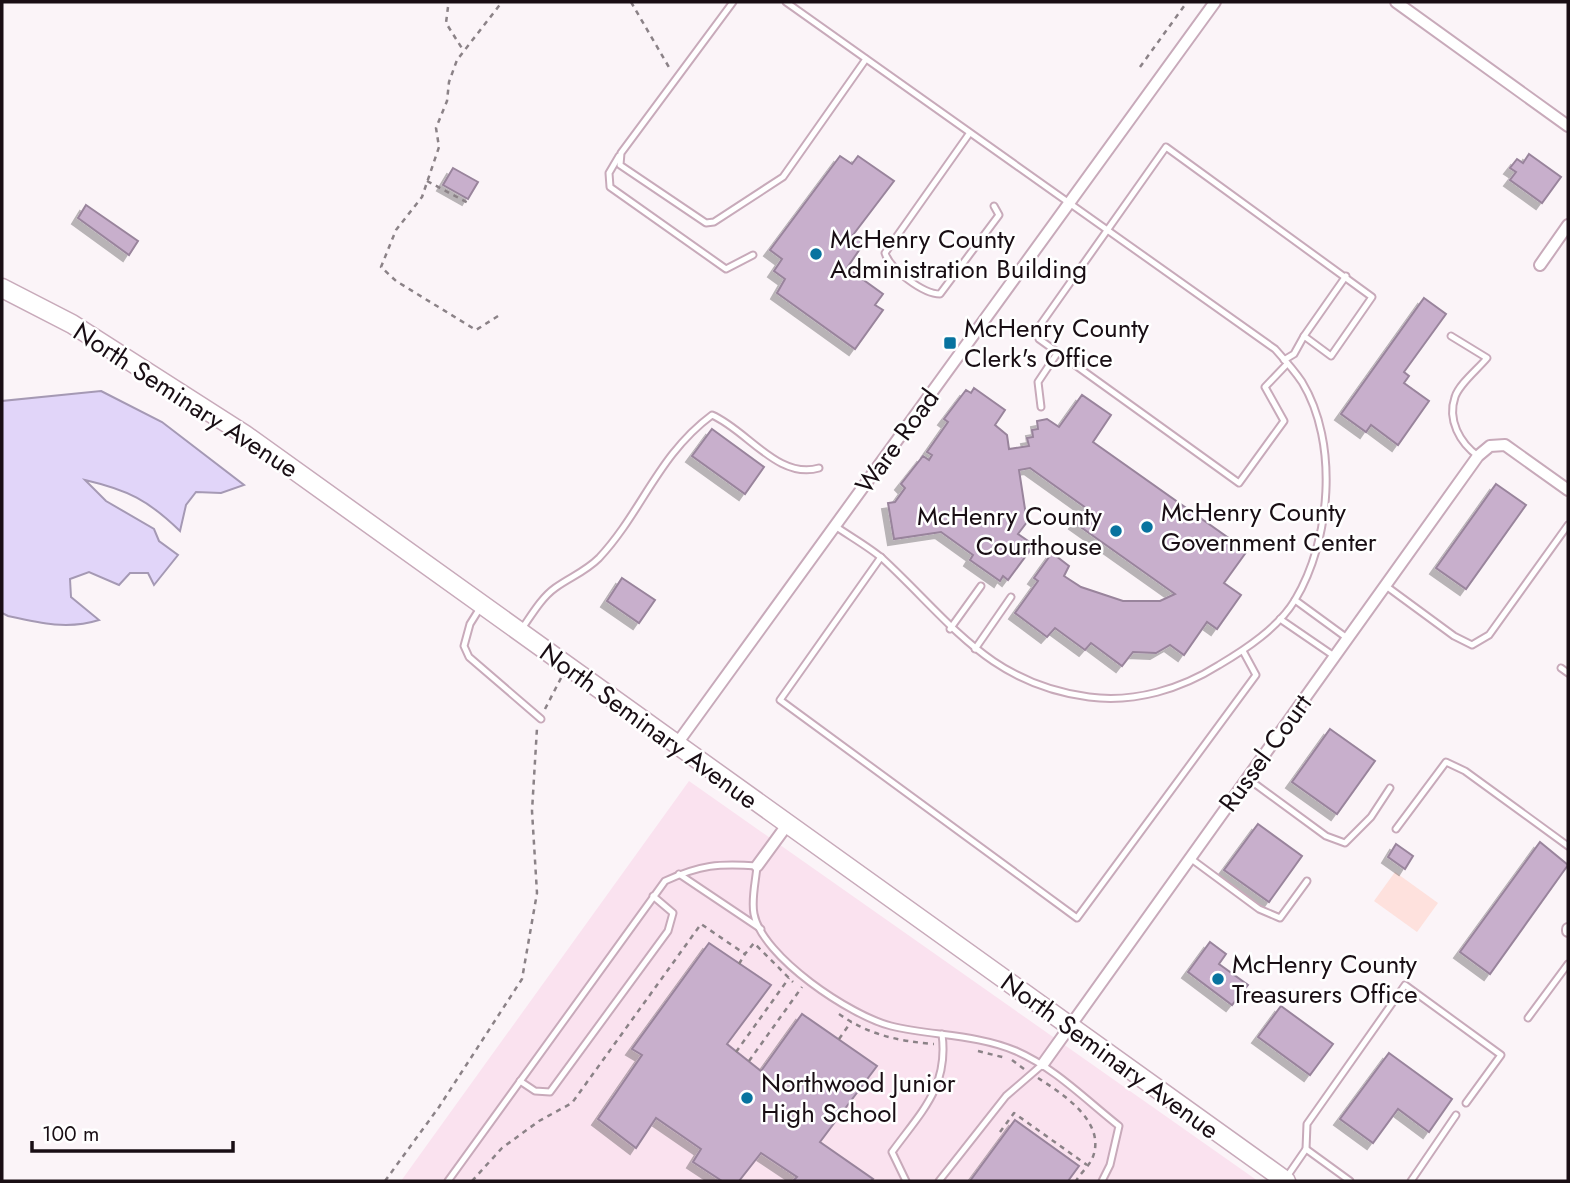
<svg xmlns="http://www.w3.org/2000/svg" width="1570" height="1183" font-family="Jost,sans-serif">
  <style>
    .built { fill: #fae2ef }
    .green { fill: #fee1dd }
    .water { fill: #e1d5f9; stroke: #a599b4; stroke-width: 2 }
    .building { fill: #c8afcc; stroke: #99849c; stroke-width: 2; filter: url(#shadow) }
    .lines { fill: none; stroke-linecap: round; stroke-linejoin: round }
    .lane-casing { stroke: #c8aaba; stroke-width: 9 }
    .street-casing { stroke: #c8aaba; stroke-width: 14 }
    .primary-casing { stroke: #c8aaba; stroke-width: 21 }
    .path { stroke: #8b8287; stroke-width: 2.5; stroke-dasharray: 5 5; stroke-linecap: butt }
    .lane { stroke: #fff; stroke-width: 5 }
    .street { stroke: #fff; stroke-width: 10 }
    .primary { stroke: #fff; stroke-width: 18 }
    .poi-dot { fill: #08739f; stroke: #fff; stroke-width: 2.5 }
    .labels { text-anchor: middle; stroke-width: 5; stroke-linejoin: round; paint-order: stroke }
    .poi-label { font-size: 26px; fill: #190e14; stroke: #fff; text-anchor: start }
    .street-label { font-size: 26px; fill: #190e14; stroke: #fff }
  </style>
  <defs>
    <filter id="shadow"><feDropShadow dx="-6" dy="6" stdDeviation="0" flood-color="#0004"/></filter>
  </defs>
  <rect width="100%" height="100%" fill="#fbf4f8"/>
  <polygon class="built" points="689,781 1258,1181 401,1181"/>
  <polygon class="green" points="1395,872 1438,903 1417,932 1374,901"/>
  <path class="water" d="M101 391 162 422 244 485 221 493 196 492 186 505 180 531C148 500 128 490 85 480L106 501 154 529 159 541 178 555 154 585 148 573H130L119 585 89 572 70 579 71 597 99 620C68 630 39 623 8 616L2 613V401Z"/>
  <g class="building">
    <polygon points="1529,154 1561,177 1542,203 1510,180 1516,172 1510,168 1517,159 1523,163"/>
    <polygon points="840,156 852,164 858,156 894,181 853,235 864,243 847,268 883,294 875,305 883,310 855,349 777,293 785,279 774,271 782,259 770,250"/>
    <polygon points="453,168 478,182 468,199 443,185"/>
    <polygon points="86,205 138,241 129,255 78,218"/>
    <polygon points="1424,298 1446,314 1404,372 1409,376 1404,383 1429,401 1398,445 1371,425 1366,432 1341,414"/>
    <polygon points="974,388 1005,410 995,425 1007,435 1009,449 1029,446 1027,438 1033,437 1032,430 1038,429 1037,421 1047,419 1059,427 1082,395 1111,415 1093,442 1247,551 1224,583 1241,595 1217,629 1207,622 1184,655 1170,645 1156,653 1133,652 1122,666 1091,643 1085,650 1055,628 1047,637 1015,613 1038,581 1034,578 1052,553 1069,566 1064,576 1081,587 1123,601 1160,601 1175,594 1075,523 1086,508 1030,468 1019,470 1027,522 1018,534 1034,545 1008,580 1003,576 1000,581 970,560 973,555 941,532 894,539 888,503 895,502 905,488 901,484 923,456 929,460 932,455 927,452 948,422 944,419 966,390 971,393"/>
    <polygon points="712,429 764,467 745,494 692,456"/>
    <polygon points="1496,484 1526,505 1466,589 1436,568"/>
    <polygon points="622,578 655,600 639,623 607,601"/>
    <polygon points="1330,729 1375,761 1337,814 1292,782"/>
    <polygon points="1258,824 1302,856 1269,902 1224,870"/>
    <polygon points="1540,842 1568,865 1490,974 1460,952"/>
    <polygon points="1396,844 1413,856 1405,869 1388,857"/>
    <polygon points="1210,942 1226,954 1219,964 1248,985 1232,1005 1188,972"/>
    <polygon points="709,943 771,985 727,1044 761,1071 802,1014 877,1066 820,1142 873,1179 871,1181 793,1181 797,1177 761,1153 739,1181 722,1181 693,1162 701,1149 656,1118 636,1148 598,1119 642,1055 632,1049"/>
    <polygon points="1281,1006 1333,1044 1310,1075 1258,1037"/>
    <polygon points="1389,1053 1452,1099 1429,1132 1398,1109 1373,1143 1340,1119"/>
    <polygon points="1015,1120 1079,1166 1068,1181 970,1181"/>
  </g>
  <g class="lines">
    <g class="lane-casing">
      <g id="lane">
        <polyline points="733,2 621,153 620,165 706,223 714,222 783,177 866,59"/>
        <path d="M786 2 1275 349C1284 359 1294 370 1302 382 1339 443 1331 540 1295 600 1278 628 1246 649 1219 665 1181 689 1135 703 1089 697 989 684 950 621 883 559 869 547 851 537 835 526"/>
        <path d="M969 134 885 253C890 269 923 294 940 294L999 215 994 206"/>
        <polyline points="619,156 609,173 610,187 726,269 753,255"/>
        <polyline points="1304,336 1346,276"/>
        <path d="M1451 336 1487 358C1478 369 1459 384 1455 397 1447 420 1460 443 1478 456"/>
        <polyline points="1284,360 1294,354 1304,336 1331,356 1372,297 1166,147 1036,331 1039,339 1239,483 1284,421 1265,387 1287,364"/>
        <polyline points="1041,407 1038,382 1058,352"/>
        <polyline points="881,557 780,700 1077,918 1256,675 1243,651"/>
        <polyline points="1386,586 1454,636 1472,645 1489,635 1568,525"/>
        <polyline points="1295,600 1347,638"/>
        <polyline points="480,608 470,624 464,646 469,657 541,719"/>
        <polyline points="1280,619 1334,656"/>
        <polyline points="950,629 981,586"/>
        <path d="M521 630C531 616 541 598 555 588 570 577 585 572 599 558 642 512 658 455 712 415 747 430 778 480 819 468"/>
        <polyline points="975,649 1011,597"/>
        <polyline points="1561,668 1568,673"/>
        <polyline points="1247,778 1326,836 1345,843 1371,817 1390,788"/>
        <polyline points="1396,829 1446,762 1465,771 1568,846"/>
        <polyline points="1190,858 1259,909 1280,918 1307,881"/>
        <polyline points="679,874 761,929"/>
        <polyline points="1528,1018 1568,964"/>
        <polyline points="520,1081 535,1091 550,1092 668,931 673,913 653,896"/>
        <polyline points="1306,1149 1350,1181"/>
        <polyline points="1286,1178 1306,1149 1307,1124 1405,985 1501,1055 1466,1103"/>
        <path d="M448 1181 665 881C700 865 719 863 757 866 756 880 751 899 754 914 762 957 851 1016 891 1026 932 1036 976 1034 1016 1051 1055 1068 1086 1100 1119 1126L1110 1165 1102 1181"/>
        <path d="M906 1181 892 1152C921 1112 949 1087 942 1034"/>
        <polyline points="939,1181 1006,1096 1043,1064"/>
        <polyline points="1411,1181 1456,1115"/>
      </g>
    </g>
    <g class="street-casing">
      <g id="street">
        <polyline points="1396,2 1568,126"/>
        <polyline points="1540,265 1568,225"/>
        <polyline points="676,745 1215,2"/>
        <polyline points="757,866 787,825"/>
        <polyline points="1568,929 1568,931"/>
        <polyline points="1043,1064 1478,456 1490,446 1505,445 1568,490"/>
      </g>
    </g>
    <g class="primary-casing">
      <polyline id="primary" points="2,288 72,324 244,434 1286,1181"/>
    </g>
    <g class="path">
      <polyline points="631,2 670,69"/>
      <polyline points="448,7 446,23 463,50"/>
      <polyline points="1140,67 1187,2"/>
      <polyline points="427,181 470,204"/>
      <polyline points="498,316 476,330 396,281 381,267 396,230 422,197 439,147 436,128 447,101 449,82 457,60 502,2"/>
      <polyline points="545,709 561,678"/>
      <polyline points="739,964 745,954"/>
      <path d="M839 1014C869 1035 898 1041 934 1044"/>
      <polyline points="839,1039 851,1022"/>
      <polyline points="978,1051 1006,1058"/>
      <polyline points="736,1052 789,978"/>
      <polyline points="1012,1060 1024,1069"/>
      <polyline points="749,1061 802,987"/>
      <path d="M1038 1078C1063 1094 1108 1123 1092 1159 1088 1167 1080 1174 1076 1181"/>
      <polyline points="1000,1132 1014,1113 1087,1165"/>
      <polyline points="385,1181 439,1107 522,979 537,893 532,811 537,728"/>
      <polyline points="472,1181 502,1148 539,1121 572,1103 701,924 745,954 754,943 793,982"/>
    </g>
    <use href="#lane" class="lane"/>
    <use href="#street" class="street"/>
    <use href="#primary" class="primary"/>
  </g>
  <g class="poi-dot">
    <circle cx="816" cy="254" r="7"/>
    <rect x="943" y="336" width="14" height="14" rx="3.5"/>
    <circle cx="1147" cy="527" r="7"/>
    <circle cx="1116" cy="531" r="7"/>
    <circle cx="1218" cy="979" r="7"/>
    <circle cx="747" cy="1098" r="7"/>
  </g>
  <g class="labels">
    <g class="poi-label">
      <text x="830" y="248">McHenry County<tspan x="830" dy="30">Administration Building</tspan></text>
      <text x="964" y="337">McHenry County<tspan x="964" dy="30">Clerk's Office</tspan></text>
      <text x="1161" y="521">McHenry County<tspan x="1161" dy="30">Government Center</tspan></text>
      <text x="1102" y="525" text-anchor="end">McHenry County<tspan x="1102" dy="30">Courthouse</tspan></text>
      <text x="1232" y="973">McHenry County<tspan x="1232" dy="30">Treasurers Office</tspan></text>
      <text x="761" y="1092">Northwood Junior<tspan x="761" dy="30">High School</tspan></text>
    </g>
    <g class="street-label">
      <text transform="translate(186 400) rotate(33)" y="9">North Seminary Avenue</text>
      <text transform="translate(897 441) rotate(-54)" y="9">Ware Road</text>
      <text transform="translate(649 726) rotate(36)" y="9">North Seminary Avenue</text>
      <text transform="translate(1265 753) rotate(-54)" y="9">Russel Court</text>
      <text transform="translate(1110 1056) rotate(36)" y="9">North Seminary Avenue</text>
    </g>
  </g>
  <rect width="1570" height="1183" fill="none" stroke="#190e14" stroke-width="7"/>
  <path d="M32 1141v10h201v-10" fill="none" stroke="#190e14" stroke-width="3.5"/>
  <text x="42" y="1141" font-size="21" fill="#190e14" stroke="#ffffff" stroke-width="5" paint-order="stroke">100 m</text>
</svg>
